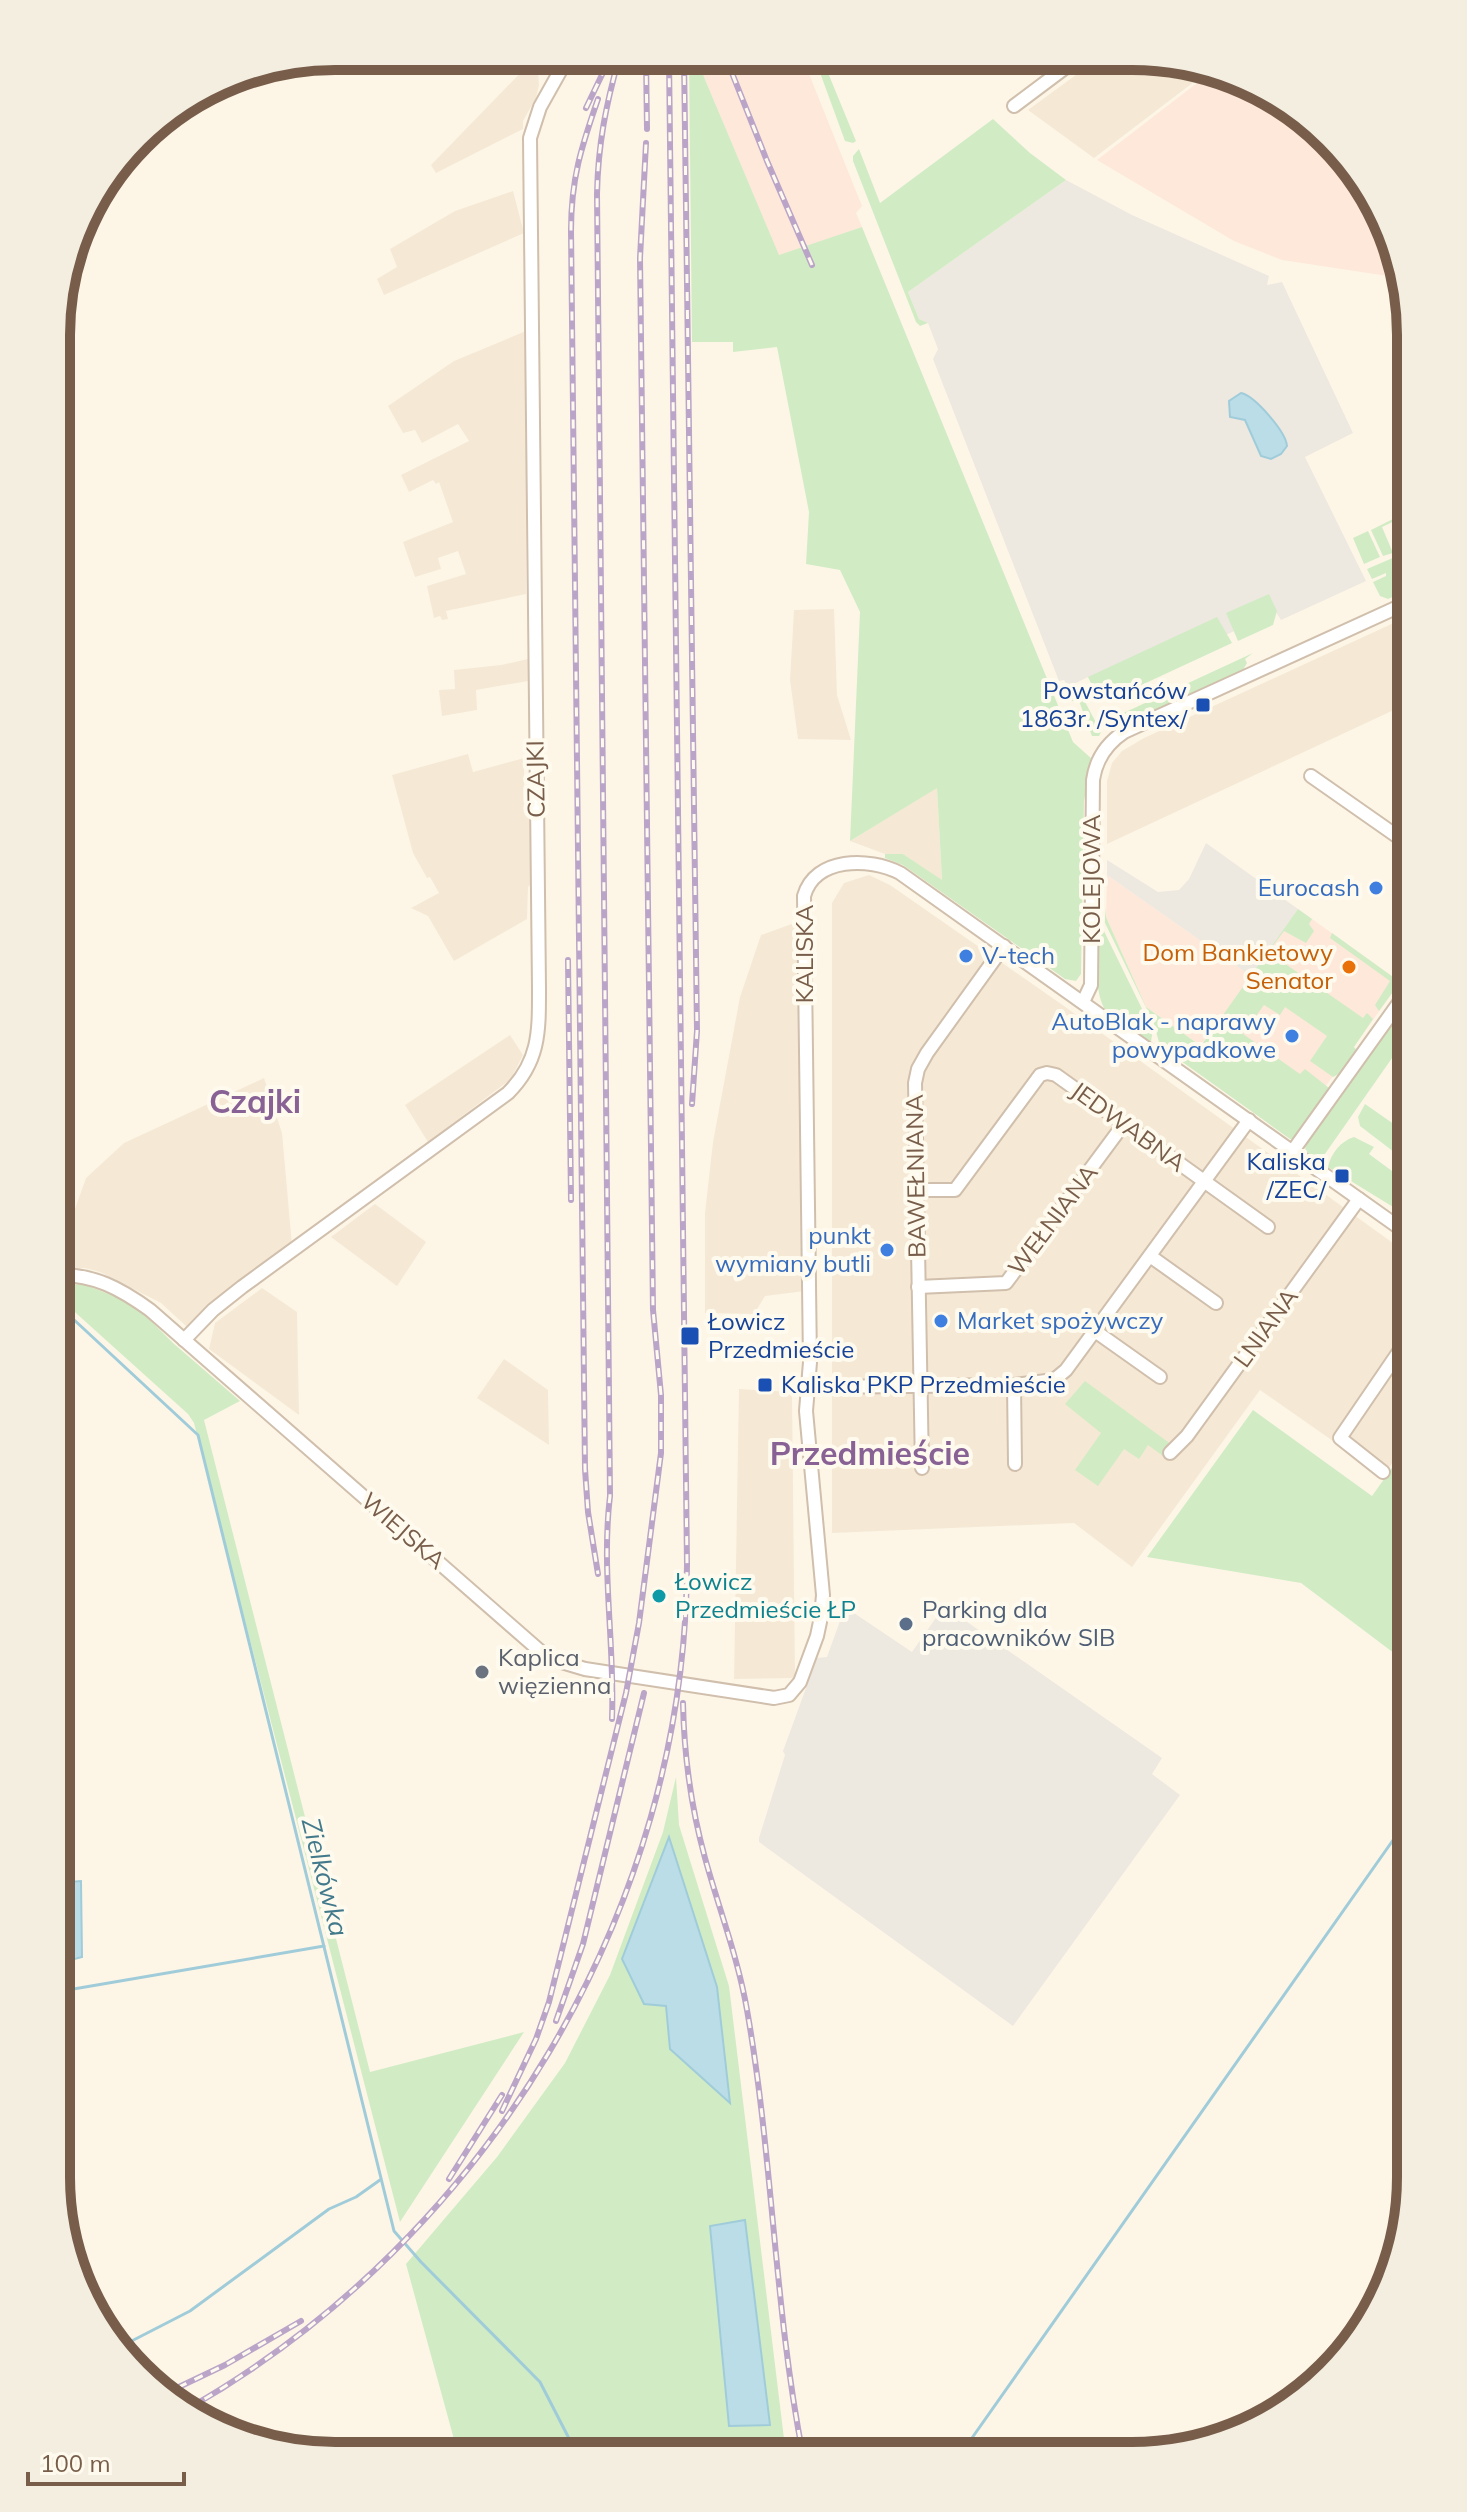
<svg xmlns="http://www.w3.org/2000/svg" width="1467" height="2512" font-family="Mulish,sans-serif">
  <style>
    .residential { fill: #f5e9d5 }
    .commercial { fill: #fee8da }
    .industrial { fill: #ede8e0 }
    .green { fill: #d1ecc4; fill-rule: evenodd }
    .water { fill: #badde8; stroke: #a0ccda; stroke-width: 2 }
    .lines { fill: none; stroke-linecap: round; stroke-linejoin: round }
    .stream { stroke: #a0ccda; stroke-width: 3 }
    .minor-casing { stroke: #d0bfac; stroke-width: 16 }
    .minor { stroke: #fff; stroke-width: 12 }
    .rail-casing { stroke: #baa4c8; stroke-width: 6 }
    .rail { stroke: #fffaee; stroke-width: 3; stroke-dasharray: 9; stroke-linecap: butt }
    .transit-dot { fill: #1a4fb4; stroke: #fffaee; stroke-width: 3 }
    .shop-dot { fill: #3f7fe0; stroke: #fffaee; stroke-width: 3 }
    .food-dot { fill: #e8710a; stroke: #fffaee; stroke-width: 3 }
    .culture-dot { fill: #0f9aa8; stroke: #fffaee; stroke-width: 3 }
    .service-dot { fill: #5c6f8a; stroke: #fffaee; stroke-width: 3 }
    .worship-dot { fill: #6b7280; stroke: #fffaee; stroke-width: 3 }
    .labels { text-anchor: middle; stroke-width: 8; stroke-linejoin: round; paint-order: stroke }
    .transit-label { font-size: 24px; fill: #164399; stroke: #fffaee; text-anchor: end }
    .street-label { font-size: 24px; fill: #785e4a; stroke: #fffaee }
    .shop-label { font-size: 24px; fill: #366cbe; stroke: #fffaee; text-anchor: end }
    .food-label { font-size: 24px; fill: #c56008; stroke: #fffaee; text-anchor: end }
    .culture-label { font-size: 24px; fill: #0d838f; stroke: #fffaee; text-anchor: start }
    .service-label { font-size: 24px; fill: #4e5e75; stroke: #fffaee; text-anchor: start }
    .worship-label { font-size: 24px; fill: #5b616d; stroke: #fffaee; text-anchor: start }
    .water-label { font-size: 26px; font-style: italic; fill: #427a8c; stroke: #fffaee }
    .district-label { font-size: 32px; font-weight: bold; fill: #886195; stroke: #fffaee }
    .rim { fill: none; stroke: #785e4a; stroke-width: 10 }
  </style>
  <rect width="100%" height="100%" fill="#fdf6e7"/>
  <g class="residential">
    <polygon points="525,57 537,57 539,85 536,98 523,121 523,129 436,173 431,165 530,63"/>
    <polygon points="1095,61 1186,61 1207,72 1094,158 1028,110"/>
    <polygon points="513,191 524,233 384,295 377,279 397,267 390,249 455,211"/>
    <polygon points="526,331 526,594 446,611 448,619 442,620 440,616 434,618 427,586 466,574 458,551 438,558 441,569 415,577 403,542 453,522 439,482 436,484 433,480 409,492 401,475 469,441 458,424 422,443 415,430 403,433 388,406 454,361"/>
    <polygon points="834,609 837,695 851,740 798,739 790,680 794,610"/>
    <polygon points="1411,615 1411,702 1107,844 1107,781 1112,763 1122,751 1144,738"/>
    <polygon points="528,659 528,681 476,690 477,710 442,716 439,690 455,689 454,670 501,665"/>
    <polygon points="468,754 473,772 524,758 524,796 530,793 532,883 528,887 527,919 454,961 428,916 411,908 439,893 430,877 427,878 413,853 392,775"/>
    <polygon points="937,787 942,881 903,854 885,854 850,841"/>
    <polygon points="869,875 890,885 1064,1006 1411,1256 1411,1437 1383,1476 1260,1390 1132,1567 1074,1523 832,1533 832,903 844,883"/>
    <polygon points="800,921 805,1291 765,1296 754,1314 705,1313 705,1213 713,1142 740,997 761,935"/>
    <polygon points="510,1035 523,1055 511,1079 428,1142 405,1105"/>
    <polygon points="264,1078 282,1133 292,1245 187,1327 161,1303 100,1272 85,1268 57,1268 57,1259 86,1178 124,1143"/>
    <polygon points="375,1204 426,1242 397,1286 331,1237"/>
    <polygon points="262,1288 297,1312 299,1415 209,1349 215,1323"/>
    <polygon points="504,1359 548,1390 549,1445 477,1398"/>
    <polygon points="739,1389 792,1392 795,1678 734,1679"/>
  </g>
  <g class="commercial">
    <polygon points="700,58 803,59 862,206 856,213 862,227 779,256 704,77"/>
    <polygon points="1210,73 1315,125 1396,245 1401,278 1282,260 1234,241 1097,160"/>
    <polygon points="1107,875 1251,976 1298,909 1400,982 1303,1118 1146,1007 1106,917"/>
  </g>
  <g class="industrial">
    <polygon points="1066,180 1132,215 1269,276 1267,285 1282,282 1353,433 1305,457 1366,581 1281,620 1276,612 1097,694 1088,677 1068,687 1064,680 1059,681 933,359 938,349 928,323 919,319 908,292"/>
    <polygon points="1206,843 1298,909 1251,976 1107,875 1107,860 1158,892 1179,890 1189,879"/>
    <polygon points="845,1607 912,1652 940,1612 950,1610 1162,1758 1152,1774 1180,1795 1013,2026 759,1842 759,1838 785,1755 783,1751 817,1658 827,1657"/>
  </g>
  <g class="green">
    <polygon points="689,58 700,58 704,77 779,255 862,227 1073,742 1092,759 1084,801 1081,974 1076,981 1065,979 903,865 885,858 885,854 903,854 942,880 937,788 850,841 860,612 840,570 806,564 809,512 777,347 733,352 733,342 692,342"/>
    <polygon points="815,59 829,59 824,63 856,141 853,143 845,141"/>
    <polygon points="993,119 1030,153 1066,180 908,292 919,319 928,323 920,326 916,322 853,161 853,156 859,149 880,203"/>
    <polygon points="1411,510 1411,540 1401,518 1382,527 1393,553 1383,556 1371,530"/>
    <polygon points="1368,531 1380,557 1364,564 1353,538"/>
    <polygon points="1395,557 1404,578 1411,575 1411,589 1388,599 1380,596 1373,582 1386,576 1386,573 1372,579 1367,569"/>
    <polygon points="1269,594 1277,611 1273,625 1238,641 1226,613"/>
    <polygon points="1217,617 1232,643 1107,701 1098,697 1088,677"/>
    <polygon points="1253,653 1245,659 1247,663 1243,670 1122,725 1117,724 1117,716"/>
    <polygon points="1075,683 1101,732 1099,736 1092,736 1079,701 1072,701 1068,687"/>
    <polygon points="1105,908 1106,917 1146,1007 1201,1046 1298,909 1312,919 1309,924 1314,931 1306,943 1284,931 1272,947 1277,951 1274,956 1363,1018 1367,1013 1373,1019 1354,1047 1358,1052 1343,1072 1333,1077 1310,1061 1327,1036 1285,1007 1280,1015 1264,1005 1243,1034 1300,1074 1305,1069 1329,1088 1329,1093 1295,1139 1290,1139 1160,1046 1154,1024 1105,923"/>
    <path d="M1101 916V925L1149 1023 1152 1035 1151 1042C1137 1033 1120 1024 1108 1013 1091 996 1098 940 1098 918Z"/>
    <polygon points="1332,933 1400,982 1379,1011 1375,1005 1390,981 1330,938"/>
    <polygon points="1411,994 1411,1031 1320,1161 1305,1151 1306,1142"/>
    <polygon points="1365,1104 1411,1136 1411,1165 1360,1126 1358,1117"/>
    <path d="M1354 1137 1374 1147 1369 1154 1411 1185V1218L1328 1167C1331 1153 1341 1141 1354 1137Z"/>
    <polygon points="59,1231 74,1236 63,1266 57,1264"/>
    <polygon points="83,1284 116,1297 140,1310 173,1343 240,1401 204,1420 370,2072 524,2032 400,2222 194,1423 188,1414 57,1296 57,1285"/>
    <polygon points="1085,1381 1172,1445 1163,1456 1148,1445 1139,1459 1124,1449 1098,1486 1075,1470 1101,1433 1065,1404"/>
    <polygon points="1253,1410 1372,1496 1411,1441 1411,1666 1301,1583 1147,1557"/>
    <path d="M676 1777 679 1825 729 1986 786 2455 458 2454 406 2264 497 2157 565 2063 610 1975 663 1832ZM666 2006 729 2102 670 2049Z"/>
  </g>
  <g class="water">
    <path d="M1241 393C1255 396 1286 432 1287 446L1281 454 1271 459 1261 456 1245 420 1230 417 1229 401Z"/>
    <polygon points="669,1837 717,1987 730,2103 670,2049 666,2006 644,2004 622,1959"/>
    <polygon points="81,1881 82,1957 56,1964 56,1883"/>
    <polygon points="745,2220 770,2425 729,2426 710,2226"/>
  </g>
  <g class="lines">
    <g class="stream">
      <polyline points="57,1304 198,1435 394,2231 421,2262 540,2382 577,2454"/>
      <polyline points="56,1992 324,1946"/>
      <polyline points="118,2348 190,2311 329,2209 356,2197 380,2180"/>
      <polyline points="960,2455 1410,1816"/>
    </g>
    <g class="minor-casing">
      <g id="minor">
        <polyline points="1014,106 1074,61"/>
        <polyline points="1311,776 1411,846"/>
        <path d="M1083 1002 1091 985 1093 780C1096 759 1106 744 1124 732L1411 601"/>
        <polyline points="1292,1152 1411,986"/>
        <polyline points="916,1190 955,1190 1040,1075 1047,1073 1056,1075 1268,1227"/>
        <polyline points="1150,1256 1216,1303"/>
        <path d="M57 1275C94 1274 121 1289 150 1310L548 1658 585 1669 774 1698 789 1695 800 1682 817 1636 821 1617 823 1595 806 1411 810 1362 804 896C815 857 869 857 900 873L1411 1236"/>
        <polyline points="918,1287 1006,1283 1123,1125"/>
        <polyline points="1095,1331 1160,1377"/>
        <path d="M184 1340 213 1310 242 1287 508 1093C540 1061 539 1031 539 988L530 138 540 107 568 57"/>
        <polyline points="1014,1385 1015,1464"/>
        <polyline points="808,1387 1014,1385 1054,1380 1066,1370 1249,1120"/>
        <polyline points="1170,1453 1187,1436 1359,1199"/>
        <polyline points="922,1468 915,1083 918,1069 927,1053 1004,946"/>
        <polyline points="1383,1472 1340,1438 1411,1334"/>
      </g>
    </g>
    <use href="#minor" class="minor"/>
    <g class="rail-casing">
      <g id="rail">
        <polyline points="646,58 647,129"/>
        <polyline points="684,58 697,1031 692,1104"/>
        <polyline points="726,58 767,161 812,265"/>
        <path d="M598 99C581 148 571 179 571 231L585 1469 588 1512 598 1574"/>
        <polyline points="586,108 610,58"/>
        <polyline points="568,960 571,1200"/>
        <path d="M683 1703C684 1755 691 1807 705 1858 719 1909 738 1958 747 2010 773 2157 774 2308 803 2455"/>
        <path d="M612 1719C615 1644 601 1571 610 1496L597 194C598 144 606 105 619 58"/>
        <polyline points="556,2021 583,1944 644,1693"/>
        <polyline points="502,2111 536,2039 549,2002 626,1693 639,1623 661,1453 661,1395 653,1310 640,258 646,143"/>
        <polyline points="449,2179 502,2095"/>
        <polyline points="162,2395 225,2365 301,2321"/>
        <path d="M189 2408C487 2238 686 1909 687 1564L669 58"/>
      </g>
    </g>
    <use href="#rail" class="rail"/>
  </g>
  <g class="transit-dot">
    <rect x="1195" y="697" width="16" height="16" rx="4"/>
    <rect x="1334" y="1168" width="16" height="16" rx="4"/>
    <rect x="680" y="1326" width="20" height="20" rx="4"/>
    <rect x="757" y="1377" width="16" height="16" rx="4"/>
  </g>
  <g class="shop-dot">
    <circle cx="1376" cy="888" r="8"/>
    <circle cx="966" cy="956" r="8"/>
    <circle cx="1292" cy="1036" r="8"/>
    <circle cx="887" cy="1250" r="8"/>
    <circle cx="941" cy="1321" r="8"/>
  </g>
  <circle class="food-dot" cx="1349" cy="967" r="8"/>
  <circle class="culture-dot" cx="659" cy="1596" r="8"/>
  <circle class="service-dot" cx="906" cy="1624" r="8"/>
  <circle class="worship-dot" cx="482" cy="1672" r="8"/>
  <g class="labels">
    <g class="transit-label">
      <text x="1187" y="699">Powstańców<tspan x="1187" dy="28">1863r. /Syntex/</tspan></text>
      <text x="1326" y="1170">Kaliska<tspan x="1326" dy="28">/ZEC/</tspan></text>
      <text x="708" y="1330" text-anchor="start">Łowicz<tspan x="708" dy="28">Przedmieście</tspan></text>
      <text x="781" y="1393" text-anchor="start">Kaliska PKP Przedmieście</text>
    </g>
    <g class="street-label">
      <text transform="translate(536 779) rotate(-91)" y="8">CZAJKI</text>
      <text transform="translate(1092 879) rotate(-90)" y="8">KOLEJOWA</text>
      <text transform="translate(805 954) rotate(-90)" y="8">KALISKA</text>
      <text transform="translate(1128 1127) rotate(36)" y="8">JEDWABNA</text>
      <text transform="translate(916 1176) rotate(-91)" y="8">BAWEŁNIANA</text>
      <text transform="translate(1053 1220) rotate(-53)" y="8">WEŁNIANA</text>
      <text transform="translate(1266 1328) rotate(-54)" y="8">LNIANA</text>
      <text transform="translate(403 1531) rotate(41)" y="8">WIEJSKA</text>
    </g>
    <g class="shop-label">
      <text x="1360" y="896">Eurocash</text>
      <text x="982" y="964" text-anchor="start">V-tech</text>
      <text x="1276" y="1030">AutoBlak - naprawy<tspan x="1276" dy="28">powypadkowe</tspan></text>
      <text x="871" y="1244">punkt<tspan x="871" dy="28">wymiany butli</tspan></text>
      <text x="957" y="1329" text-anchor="start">Market spożywczy</text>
    </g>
    <g class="food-label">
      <text x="1333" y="961">Dom Bankietowy<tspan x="1333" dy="28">Senator</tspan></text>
    </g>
    <g class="culture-label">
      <text x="675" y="1590">Łowicz<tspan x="675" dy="28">Przedmieście ŁP</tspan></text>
    </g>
    <g class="service-label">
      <text x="922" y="1618">Parking dla<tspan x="922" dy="28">pracowników SIB</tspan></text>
    </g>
    <g class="worship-label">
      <text x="498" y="1666">Kaplica<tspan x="498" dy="28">więzienna</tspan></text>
    </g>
    <g class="water-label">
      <text transform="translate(325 1877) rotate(76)" y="9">Zielkówka</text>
    </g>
    <g class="district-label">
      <text x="255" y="1113">Czajki</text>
      <text x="870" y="1465">Przedmieście</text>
    </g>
  </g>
  <path d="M0 0H1467V2512H0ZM335 70H1132A265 265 0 0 1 1397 335V2177A265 265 0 0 1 1132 2442H335A265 265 0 0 1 70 2177V335A265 265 0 0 1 335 70Z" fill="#f4eee1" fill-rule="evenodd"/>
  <path class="rim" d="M335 70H1132A265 265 0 0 1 1397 335V2177A265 265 0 0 1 1132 2442H335A265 265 0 0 1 70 2177V335A265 265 0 0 1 335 70Z"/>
  <path d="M28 2472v12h156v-12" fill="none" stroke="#785e4a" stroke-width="4"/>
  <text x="40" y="2472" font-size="24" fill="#785e4a" stroke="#fffaee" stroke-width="6" paint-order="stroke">100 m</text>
</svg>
